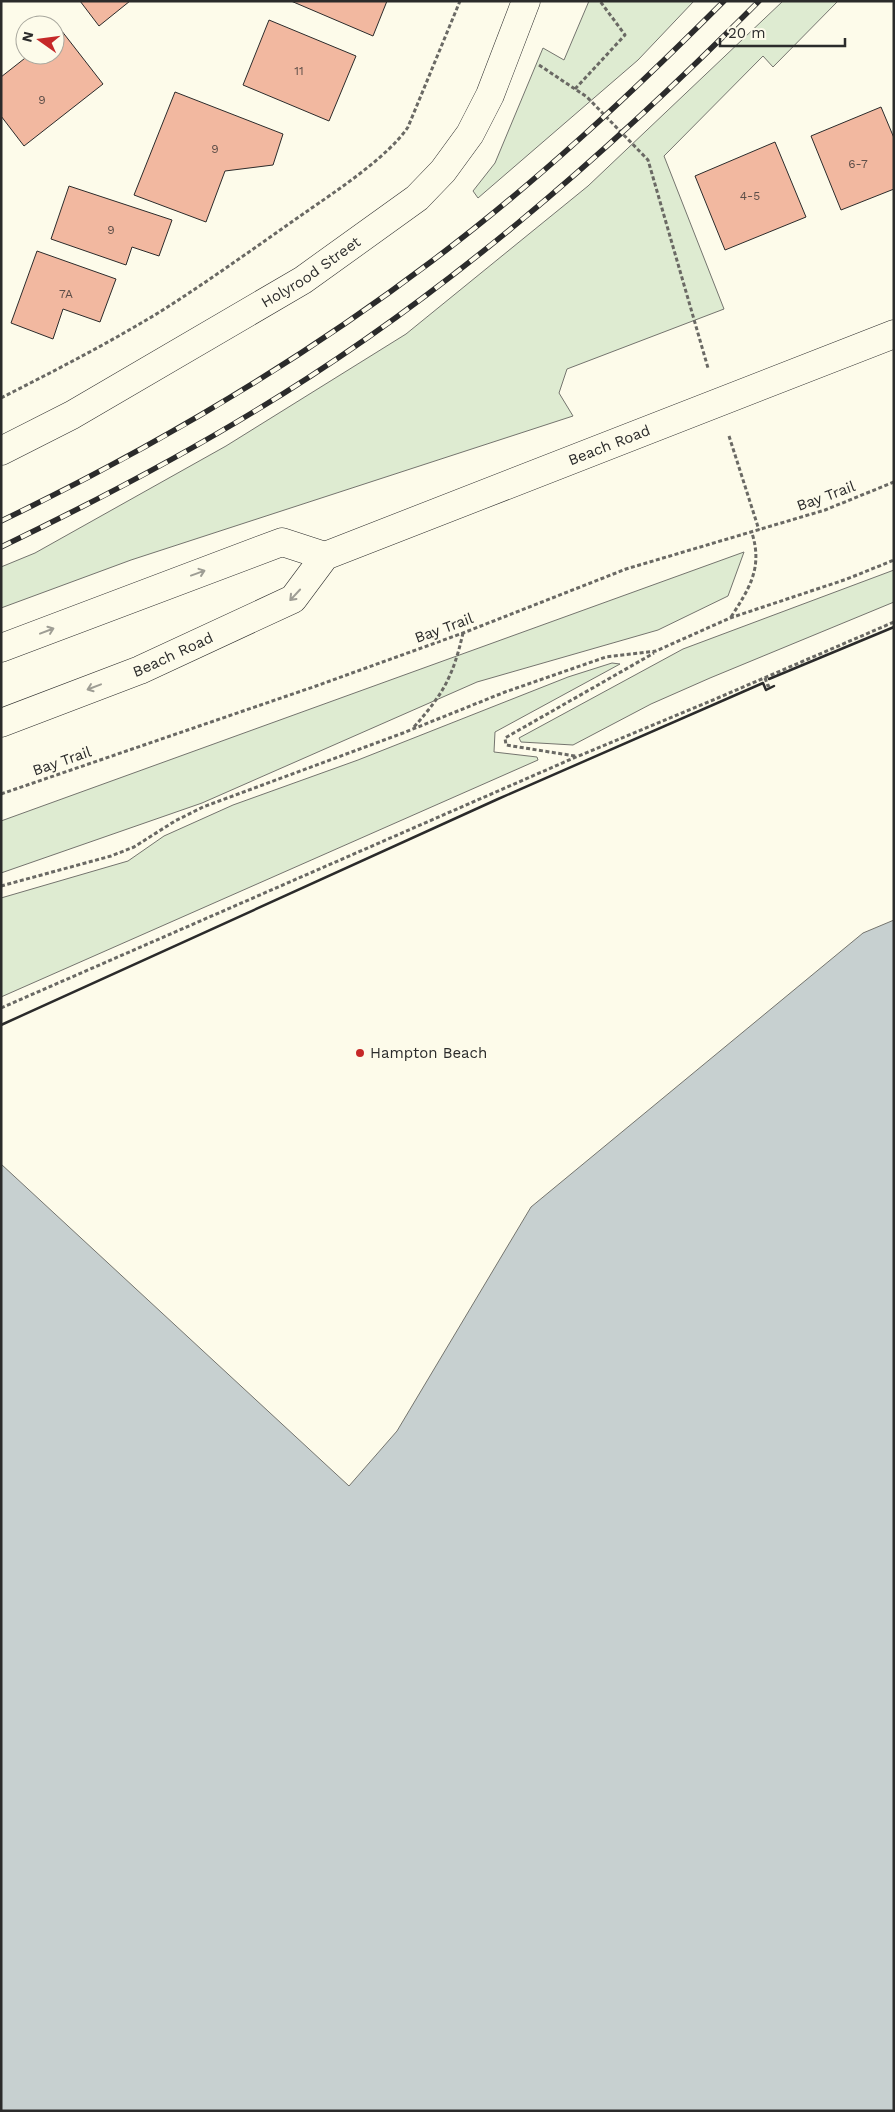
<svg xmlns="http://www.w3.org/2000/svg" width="895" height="2112" font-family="'Work Sans',sans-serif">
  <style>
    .green { fill: #deebd1; stroke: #74746e }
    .water { fill: #c7d0d0; stroke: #74746e }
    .building { fill: #f2b8a0; stroke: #2b2b2b }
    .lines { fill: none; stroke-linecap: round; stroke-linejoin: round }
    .minor-casing { stroke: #2b2b2b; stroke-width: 29 }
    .major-casing { stroke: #2b2b2b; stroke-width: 29 }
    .path { stroke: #6a6964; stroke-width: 3; stroke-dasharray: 4 2.5; stroke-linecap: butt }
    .minor { stroke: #fdfbea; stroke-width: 28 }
    .major { stroke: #fdfbea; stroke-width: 28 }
    .rail-casing { stroke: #2b2b2b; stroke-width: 5.5 }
    .rail { stroke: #fdfbea; stroke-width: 4; stroke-dasharray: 11; stroke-linecap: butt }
    .wall { stroke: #2b2b2b; stroke-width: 2.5 }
    .oneway { stroke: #9e9d94 }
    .poi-dot { fill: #c62828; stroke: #fdfbea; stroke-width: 2 }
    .labels { text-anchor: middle; stroke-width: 4; stroke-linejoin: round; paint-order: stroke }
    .number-label { font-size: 12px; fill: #5d4e48 }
    .street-label { font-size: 15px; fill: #2b2b2b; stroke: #fdfbea }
    .poi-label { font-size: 15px; fill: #2b2b2b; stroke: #fdfbea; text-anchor: start }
  </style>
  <rect width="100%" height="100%" fill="#fdfbea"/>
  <g class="green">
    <polygon points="589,1 694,1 638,60 478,198 473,191 495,163 543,48 564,60"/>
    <polygon points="783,1 838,1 773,67 763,56 664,156 724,309 567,369 559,393 573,416 131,560 1,608 1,567 35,553 226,446 406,334 588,186"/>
    <polygon points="744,552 728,596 658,630 477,682 202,803 1,873 1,821"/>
    <polygon points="894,570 894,602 710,678 651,704 573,745 521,742 519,738 683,649"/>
    <polygon points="612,663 620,664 495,732 494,752 537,757 538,760 1,997 1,898 128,861 164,836 233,805 358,760 568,677"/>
  </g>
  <polygon class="water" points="894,920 894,2111 1,2111 1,1164 349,1486 397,1431 531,1207 863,933"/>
  <g class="building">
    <polygon points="80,1 130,1 99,26"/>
    <polygon points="291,1 387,1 373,36"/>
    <polygon points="269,20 356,56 329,121 243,85"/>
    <polygon points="61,30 103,84 24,146 1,116 1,77 29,55 55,55 55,35"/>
    <polygon points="175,92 283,134 273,165 225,171 206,222 134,195"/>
    <polygon points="881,107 894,138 894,189 841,210 811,136"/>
    <polygon points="775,142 806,217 725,250 695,176"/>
    <polygon points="69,186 172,220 159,256 132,247 126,265 51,239"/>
    <polygon points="37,251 116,279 100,322 63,309 53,339 11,323"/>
  </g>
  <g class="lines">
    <g class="minor-casing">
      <g id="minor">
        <path id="s1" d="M1 451 72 415 303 280 417 198 443 171 470 134 490 95 526 1"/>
      </g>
    </g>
    <g class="major-casing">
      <g id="major">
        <polyline points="1,648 282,542 325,556"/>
        <path id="s2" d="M1 723 140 670 293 599 325 556 894 334"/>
      </g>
    </g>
    <g class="path">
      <polyline points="539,65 587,97 648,160 708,368"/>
      <polyline points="575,89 625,35 600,1"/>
      <path d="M1 398C54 371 107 344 158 313 209 281 257 246 306 212 336 191 388 157 408 127L460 1"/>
      <polyline points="729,436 759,530"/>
      <path d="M731 617C749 589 763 568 752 533"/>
      <polyline points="765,678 768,686 772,684"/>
      <path d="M414 727C443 694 453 677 463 633"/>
      <polyline points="575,756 506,745 505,738 654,653"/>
      <polyline points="1,794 316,686 463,633 626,569 825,510 894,482"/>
      <polyline points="1,886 111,856 134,847 175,821 203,807 403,733 505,692 606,657 656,651 730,618 847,579 894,560"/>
      <polyline points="1,1008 576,757 720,697 894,622"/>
    </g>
    <use href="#minor" class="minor"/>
    <use href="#major" class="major"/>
    <g class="rail-casing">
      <g id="rail">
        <path d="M1 521C153 448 297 363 432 261 536 183 632 93 724 1"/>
        <path d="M1 547C88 505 173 461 255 411 441 299 606 155 759 1"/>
      </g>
    </g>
    <use href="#rail" class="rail"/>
    <g class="wall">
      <polyline points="769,679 894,627"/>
      <polyline points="1,1025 498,799 763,683 766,690 774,686"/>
    </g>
  </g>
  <defs><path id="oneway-shaft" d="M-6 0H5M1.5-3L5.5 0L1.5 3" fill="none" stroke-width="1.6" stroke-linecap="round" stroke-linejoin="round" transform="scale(1.25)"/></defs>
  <g class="oneway">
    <use href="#oneway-shaft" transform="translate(198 573) rotate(-20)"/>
    <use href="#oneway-shaft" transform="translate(295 595) rotate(133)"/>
    <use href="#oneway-shaft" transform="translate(47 631) rotate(-21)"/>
    <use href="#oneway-shaft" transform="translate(94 687) rotate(159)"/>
  </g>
  <circle class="poi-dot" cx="360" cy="1053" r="5"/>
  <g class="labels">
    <g class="number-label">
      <text x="299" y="75">11</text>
      <text x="42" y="104">9</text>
      <text x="215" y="153">9</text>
      <text x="858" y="168">6-7</text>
      <text x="750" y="200">4-5</text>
      <text x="111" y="234">9</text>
      <text x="66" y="298">7A</text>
    </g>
    <g class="street-label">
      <text dy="5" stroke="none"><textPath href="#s1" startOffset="358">Holyrood Street</textPath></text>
      <text dy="5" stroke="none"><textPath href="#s2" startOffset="676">Beach Road</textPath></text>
      <text transform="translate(826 496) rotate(-20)" y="5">Bay Trail</text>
      <text transform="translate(444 628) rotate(-20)" y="5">Bay Trail</text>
      <text dy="5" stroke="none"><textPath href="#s2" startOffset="185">Beach Road</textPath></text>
      <text transform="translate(62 761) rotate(-19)" y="5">Bay Trail</text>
    </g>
    <g class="poi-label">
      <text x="370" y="1058">Hampton Beach</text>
    </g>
  </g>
  <rect width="895" height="2112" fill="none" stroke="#2b2b2b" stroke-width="5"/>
  <g transform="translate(40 40) rotate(284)"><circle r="24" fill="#fdfbea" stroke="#a9a89e"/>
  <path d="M0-4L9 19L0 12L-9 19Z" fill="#c62828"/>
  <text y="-8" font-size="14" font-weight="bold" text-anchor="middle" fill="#2b2b2b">N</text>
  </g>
  <path d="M720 38v8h125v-8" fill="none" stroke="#2b2b2b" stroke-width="2.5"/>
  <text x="728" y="38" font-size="15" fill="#2b2b2b" stroke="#fdfbea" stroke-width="4" paint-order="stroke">20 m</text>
</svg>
